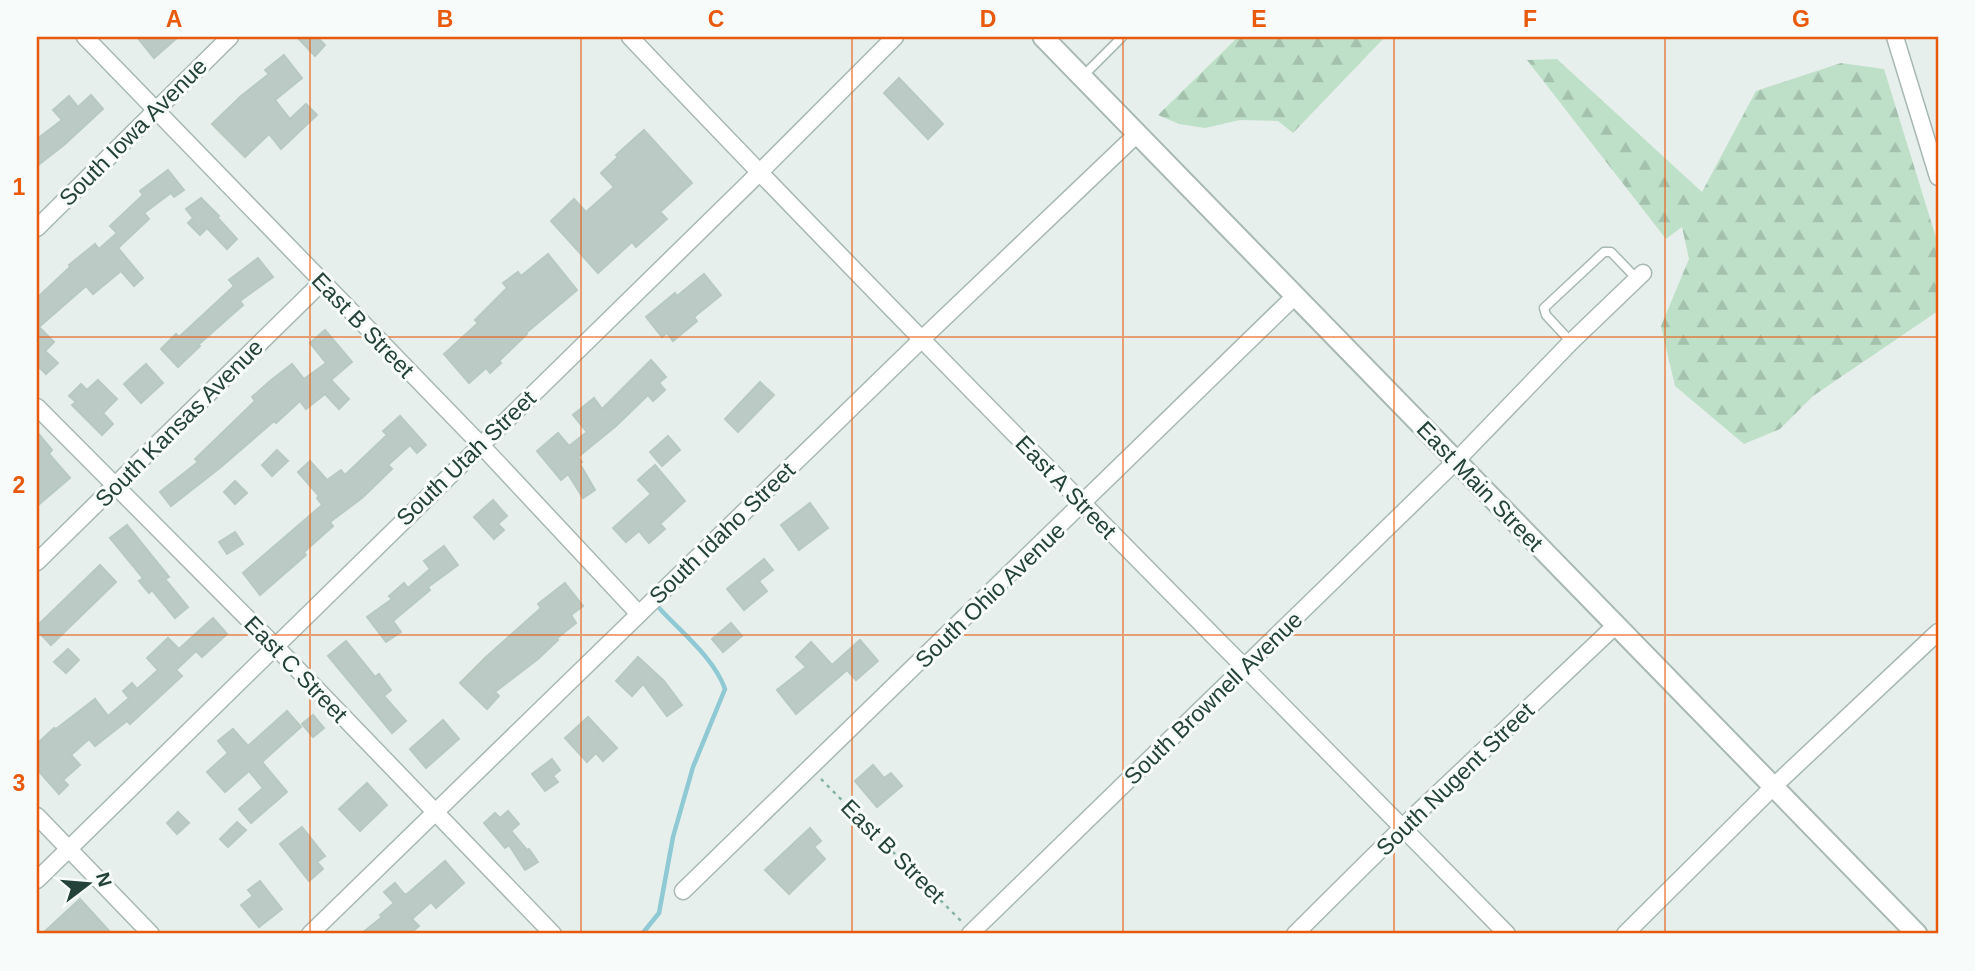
<svg xmlns="http://www.w3.org/2000/svg" width="1975" height="971" font-family="Arial,sans-serif">
  <style>
    .forest { fill: url(#forest-firs) }
    .lines { fill: none; stroke-linecap: round; stroke-linejoin: round }
    .stream { stroke: #8ec9d4; stroke-width: 4.5 }
    .building { fill: #bbcac4; stroke: #b8c9c2; stroke-width: 2 }
    .service-casing { stroke: #a8b8b2; stroke-width: 11 }
    .minor-casing { stroke: #a8b8b2; stroke-width: 19 }
    .tertiary-casing { stroke: #a8b8b2; stroke-width: 23 }
    .path { stroke: #86b3a5; stroke-width: 2.5; stroke-dasharray: 3.5 5; stroke-linecap: butt }
    .service { stroke: #fff; stroke-width: 8 }
    .minor { stroke: #fff; stroke-width: 16 }
    .tertiary { stroke: #fff; stroke-width: 19 }
    .grid { fill: none; stroke: #e8590c; stroke-width: 2; stroke-opacity: 0.55 }
    .labels { text-anchor: middle; stroke-width: 6; stroke-linejoin: round; paint-order: stroke }
    .street-label { font-size: 23px; fill: #24423a; stroke: #f7fbf9 }
    .neatline { fill: none; stroke: #e8590c; stroke-width: 2.5 }
    .grid-label { font-size: 23px; text-anchor: middle; font-weight: bold; fill: #e8590c }
  </style>
  <defs>
    <pattern id="forest-firs" width="22" height="20" patternUnits="userSpaceOnUse" patternTransform="scale(1.75)"><rect width="22" height="20" fill="#bfe0c8"/><path d="M5 1l3.5 6h-7zM16 11l3.5 6h-7z" fill="#a4c1ad"/></pattern>
  </defs>
  <rect width="100%" height="100%" fill="#e6efeb"/>
  <g class="forest">
    <polygon points="1238,37 1385,37 1293,133 1278,121 1240,120 1205,128 1179,124 1158,115"/>
    <polygon points="1557,59 1702,192 1756,91 1841,63 1884,69 1938,244 1938,311 1813,396 1780,429 1744,444 1675,386 1661,326 1689,259 1682,227 1666,239 1527,60"/>
  </g>
  <g class="lines">
    <path class="stream" d="M642 934 659 913 673 837 693 767 725 689C714 658 682 633 660 609"/>
  </g>
  <g class="building">
    <polygon points="137,37 178,37 154,58"/>
    <polygon points="297,37 317,37 325,45 315,56"/>
    <polygon points="284,55 302,78 275,100 290,119 306,104 317,115 281,149 269,134 245,157 212,124 241,96 269,74 265,70"/>
    <polygon points="899,78 943,124 928,139 884,93"/>
    <polygon points="91,95 103,109 64,145 37,166 37,139 62,120 53,110 69,96 78,107"/>
    <polygon points="644,130 692,183 660,212 667,219 636,247 632,242 598,273 551,221 574,199 586,212 614,187 601,173 618,157 616,155"/>
    <polygon points="168,170 184,190 174,197 171,193 144,213 149,219 118,248 143,278 134,286 121,271 93,294 86,286 39,327 54,342 45,351 58,363 46,374 37,365 37,298 70,267 69,265 95,244 99,249 117,233 110,226 143,195 140,191"/>
    <polygon points="201,198 219,216 217,217 237,239 227,249 207,228 200,235 188,223 193,218 186,209"/>
    <polygon points="548,254 577,290 526,333 527,334 499,361 501,363 490,373 486,368 469,383 444,354 478,323 475,320 507,288 503,283 518,272 521,276"/>
    <polygon points="258,258 273,277 240,301 243,305 198,345 200,346 178,367 161,349 176,334 179,337 234,286 229,280"/>
    <polygon points="704,274 721,295 694,317 697,321 673,341 667,333 662,337 646,317 675,293 677,296"/>
    <polygon points="325,330 352,362 331,380 349,399 339,409 325,394 306,409 300,401 276,423 274,421 221,467 171,506 160,492 198,462 195,459 255,401 252,397 270,381 292,364 304,379 326,363 310,343"/>
    <polygon points="651,360 666,377 659,383 665,390 653,401 648,395 616,426 578,457 582,462 580,464 595,490 583,498 568,474 561,480 537,451 558,433 569,446 587,432 573,415 594,398 602,409"/>
    <polygon points="146,364 163,383 141,403 124,384"/>
    <polygon points="98,380 117,399 103,413 113,424 102,435 72,405 76,402 69,396 81,384 87,390"/>
    <polygon points="760,382 774,395 738,432 725,419"/>
    <polygon points="400,416 426,445 417,453 410,445 388,465 392,469 362,498 330,522 333,526 304,552 306,555 260,595 243,573 322,505 317,498 319,496 298,472 310,461 327,480 341,470 345,475 387,435 383,431"/>
    <polygon points="37,432 52,450 49,454 70,478 37,506"/>
    <polygon points="668,436 680,450 662,466 650,452"/>
    <polygon points="277,450 288,461 272,476 262,465"/>
    <polygon points="655,465 685,501 660,524 665,529 649,543 639,531 626,542 613,528 651,494 638,480"/>
    <polygon points="235,481 247,493 235,504 224,492"/>
    <polygon points="493,500 507,516 498,524 504,530 494,539 474,517"/>
    <polygon points="810,503 828,528 799,550 781,525"/>
    <polygon points="127,525 169,577 165,579 188,607 175,618 152,590 149,593 139,581 143,578 110,538"/>
    <polygon points="235,532 243,544 227,554 219,542"/>
    <polygon points="444,546 458,565 428,587 430,590 393,621 401,632 386,642 367,617 392,599 389,596 404,583 408,588 430,569 424,561"/>
    <polygon points="764,559 773,570 759,581 767,591 744,610 727,589"/>
    <polygon points="100,565 116,582 51,645 37,630 37,626"/>
    <polygon points="565,583 583,606 571,615 576,623 556,639 558,640 538,659 495,692 499,696 487,709 460,683 486,657 541,608 538,604"/>
    <polygon points="213,618 227,634 202,657 196,651 176,670 182,676 130,724 127,721 95,746 89,739 71,755 80,765 63,780 68,785 59,794 37,769 37,744 54,728 56,729 95,699 108,716 129,698 123,691 132,683 137,689 158,670 147,658 168,638 179,649"/>
    <polygon points="731,623 742,636 723,652 712,639"/>
    <polygon points="860,640 878,661 856,680 847,670 796,714 777,690 806,667 796,657 811,642 832,665"/>
    <polygon points="346,641 375,677 379,674 391,690 384,696 406,721 392,733 328,656"/>
    <polygon points="68,649 79,660 66,673 54,662"/>
    <polygon points="638,657 664,681 682,705 667,716 643,684 632,696 616,681"/>
    <polygon points="287,711 301,727 262,762 287,792 251,823 239,809 263,788 249,771 225,792 207,772 228,753 218,741 233,729 248,746"/>
    <polygon points="313,715 324,728 313,737 302,724"/>
    <polygon points="588,717 617,748 603,761 596,753 587,762 565,738"/>
    <polygon points="443,720 459,739 426,768 410,749"/>
    <polygon points="552,759 560,770 553,776 558,782 545,791 532,774"/>
    <polygon points="873,765 884,778 891,773 902,786 877,807 855,781"/>
    <polygon points="367,783 387,805 360,831 339,809"/>
    <polygon points="508,811 519,824 511,831 527,850 529,849 538,862 525,870 509,845 505,848 484,823 495,813 500,818"/>
    <polygon points="178,812 189,823 177,834 167,823"/>
    <polygon points="237,822 246,830 228,847 220,839"/>
    <polygon points="302,827 325,856 317,862 323,869 309,881 280,844"/>
    <polygon points="810,828 821,841 814,847 825,859 789,894 765,870"/>
    <polygon points="445,861 464,883 436,908 431,902 412,919 419,926 410,934 361,934 382,917 380,915 394,903 384,892 395,883 404,894 407,894"/>
    <polygon points="260,881 282,909 259,927 241,905 253,896 248,890"/>
    <polygon points="80,899 112,934 42,934"/>
  </g>
  <g class="lines">
    <g class="service-casing">
      <g id="service">
        <polyline points="1082,77 1122,37"/>
        <polyline points="1571,342 1546,315 1544,308 1604,252 1611,252 1637,279"/>
      </g>
    </g>
    <g class="minor-casing">
      <g id="minor">
        <polyline points="85,37 480,444 639,614"/>
        <path d="M630 37C918 340 1214 635 1507 934"/>
        <polyline points="1895,37 1938,177"/>
        <polyline points="37,228 230,37"/>
        <polyline points="37,407 275,646 553,934"/>
        <polyline points="37,562 321,283"/>
        <polyline points="37,816 151,934"/>
        <polyline points="37,880 759,173 895,37"/>
        <polyline points="683,891 1295,296"/>
        <polyline points="310,934 922,339 1137,134"/>
        <polyline points="970,934 1456,461 1571,342 1643,273"/>
        <polyline points="1295,934 1413,817 1616,625"/>
        <polyline points="1625,934 1774,786 1938,632"/>
      </g>
    </g>
    <g class="tertiary-casing">
      <polyline id="tertiary" points="1043,37 1917,934"/>
    </g>
    <polyline class="path" points="821,779 961,921"/>
    <use href="#service" class="service"/>
    <use href="#minor" class="minor"/>
    <use href="#tertiary" class="tertiary"/>
  </g>
  <path class="grid" d="M310 37V934M581 37V934M852 37V934M1123 37V934M1394 37V934M1665 37V934M37 337H1938M37 635H1938"/>
  <g class="labels">
    <g class="street-label">
      <text transform="translate(133 132) rotate(-45)" y="8">South Iowa Avenue</text>
      <text transform="translate(363 325) rotate(46)" y="8">East B Street</text>
      <text transform="translate(179 423) rotate(-45)" y="8">South Kansas Avenue</text>
      <text transform="translate(466 458) rotate(-44)" y="8">South Utah Street</text>
      <text transform="translate(1480 486) rotate(46)" y="8">East Main Street</text>
      <text transform="translate(1066 487) rotate(46)" y="8">East A Street</text>
      <text transform="translate(722 533) rotate(-44)" y="8">South Idaho Street</text>
      <text transform="translate(990 595) rotate(-44)" y="8">South Ohio Avenue</text>
      <text transform="translate(296 669) rotate(46)" y="8">East C Street</text>
      <text transform="translate(1213 698) rotate(-44)" y="8">South Brownell Avenue</text>
      <text transform="translate(1455 779) rotate(-44)" y="8">South Nugent Street</text>
      <text transform="translate(893 851) rotate(45)" y="8">East B Street</text>
    </g>
  </g>
  <rect width="1975" height="971" fill="none" stroke="#f7fbf9" stroke-width="77"/>
  <g transform="translate(88 884) rotate(74)" stroke="#f7fbf9" stroke-width="5" paint-order="stroke">
  <path d="M0-5L12 26L0 18L-12 26Z" fill="#24423a"/>
  <text y="-10" font-size="19" font-weight="bold" text-anchor="middle" fill="#24423a">N</text>
  </g>
  <rect x="38" y="38" width="1899" height="894" class="neatline"/>
  <g class="grid-label">
    <text x="174" y="27">A</text>
    <text x="445" y="27">B</text>
    <text x="716" y="27">C</text>
    <text x="988" y="27">D</text>
    <text x="1259" y="27">E</text>
    <text x="1530" y="27">F</text>
    <text x="1801" y="27">G</text>
    <text x="19" y="195">1</text>
    <text x="19" y="493">2</text>
    <text x="19" y="791">3</text>
  </g>
</svg>
